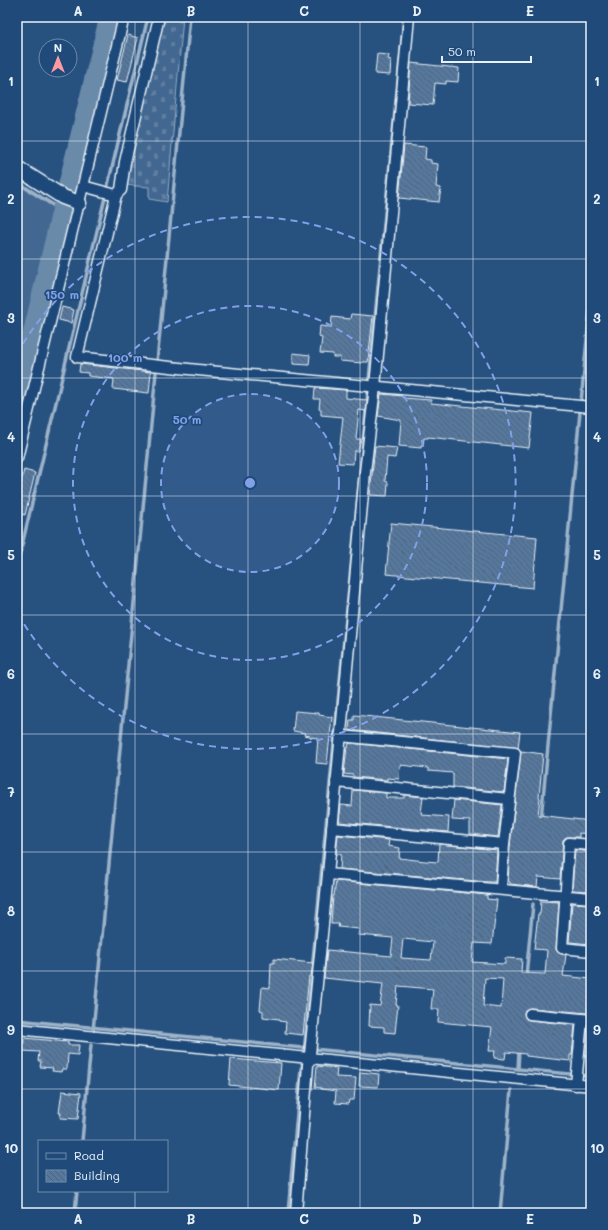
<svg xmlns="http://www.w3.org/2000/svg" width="608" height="1230" font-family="Mali,sans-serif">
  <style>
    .cemetery { fill: url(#cemetery-stones); stroke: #96acc4 }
    .pitch { fill: #436891; stroke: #96acc4 }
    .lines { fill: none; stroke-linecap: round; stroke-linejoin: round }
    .stream { stroke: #9db3c9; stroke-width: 3.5 }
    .river { stroke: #6b8aaa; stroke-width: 21 }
    .building { fill: url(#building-back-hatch); stroke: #e8f1f8; fill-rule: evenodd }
    .street-casing { stroke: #e8f1f8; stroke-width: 13 }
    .secondary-casing { stroke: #e8f1f8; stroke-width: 17 }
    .street { stroke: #1f4a7a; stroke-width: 10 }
    .secondary { stroke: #1f4a7a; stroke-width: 14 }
    .grid { fill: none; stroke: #e8f1f8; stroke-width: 1; stroke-opacity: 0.55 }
    .ring { fill: none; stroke: #82a0e8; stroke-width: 2; stroke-dasharray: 7 5 }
    .centre { fill: #82a0e8; stroke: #1f4a7a; stroke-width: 2 }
    .ring-label { font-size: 12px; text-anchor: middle; font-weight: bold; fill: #82a0e8; stroke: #1f4a7a; stroke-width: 3.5; stroke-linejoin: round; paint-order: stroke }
    .neatline { fill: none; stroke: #e8f1f8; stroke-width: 1.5 }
    .grid-label { font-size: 13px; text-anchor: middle; font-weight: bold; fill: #e8f1f8 }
  </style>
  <defs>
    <pattern id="cemetery-stones" width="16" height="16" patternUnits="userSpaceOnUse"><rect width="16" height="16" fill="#436891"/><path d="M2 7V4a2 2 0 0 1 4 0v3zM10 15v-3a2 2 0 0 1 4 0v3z" fill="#5e7ea1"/></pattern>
    <pattern id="building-back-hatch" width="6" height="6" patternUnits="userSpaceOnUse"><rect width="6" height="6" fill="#57789d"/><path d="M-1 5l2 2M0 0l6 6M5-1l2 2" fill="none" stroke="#4f6278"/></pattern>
  </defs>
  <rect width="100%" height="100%" fill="#27517f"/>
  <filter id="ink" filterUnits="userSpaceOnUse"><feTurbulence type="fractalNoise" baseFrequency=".025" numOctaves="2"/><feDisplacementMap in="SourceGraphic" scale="8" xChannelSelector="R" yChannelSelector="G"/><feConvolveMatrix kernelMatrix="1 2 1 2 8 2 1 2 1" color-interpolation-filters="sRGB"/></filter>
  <g filter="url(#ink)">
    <polygon class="cemetery" points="162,17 183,17 167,202 149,199 149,187 125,185"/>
    <polygon class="pitch" points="17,184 58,210 17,379"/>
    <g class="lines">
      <g class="stream">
        <polyline points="17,182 63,211"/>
        <polyline points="581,402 591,298"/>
        <polyline points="17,566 148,17"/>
        <polyline points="541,819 580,412"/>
        <polyline points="526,976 533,904"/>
        <polyline points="17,1020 591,1076"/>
        <polyline points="93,1031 190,17"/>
        <polyline points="304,1053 404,17"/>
        <polyline points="518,1069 519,1050"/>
        <polyline points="82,1141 91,1045"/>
        <polyline points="75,1213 77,1191"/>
        <polyline points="288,1213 301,1069 303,1064"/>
        <polyline points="500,1213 511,1090"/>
      </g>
      <g class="river">
        <polyline points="69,184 110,17"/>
        <polyline points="17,403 63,208"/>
      </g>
    </g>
    <g class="building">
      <polygon points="128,35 138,38 127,82 117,80"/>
      <polygon points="377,54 389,55 388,59 391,60 390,75 375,74"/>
      <polygon points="411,63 459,68 458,82 446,81 446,84 435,83 433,105 408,103"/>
      <polygon points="404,145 426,147 425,159 431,160 431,163 438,164 436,187 441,188 439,202 399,198"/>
      <polygon points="62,307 74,310 71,323 59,320"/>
      <polygon points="351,314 373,316 368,362 362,362 362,363 340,361 340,357 333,357 333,354 320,353 322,338 319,337 320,326 331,327 332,317 350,319"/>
      <polygon points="293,353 310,355 309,365 293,364"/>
      <polygon points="80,364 151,372 149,393 113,389 114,379 88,376 88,373 79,372"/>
      <polygon points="315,388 346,390 346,398 367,400 366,411 359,410 356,439 361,439 358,451 354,451 353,464 338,463 343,417 321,415 321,409 319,409 320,399 314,399"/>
      <polygon points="381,394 403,396 403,398 431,400 431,403 533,413 529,448 428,437 428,438 424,438 423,445 421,445 421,448 399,446 401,420 378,416"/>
      <polygon points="375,446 397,448 395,458 387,457 385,481 388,482 387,496 370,495"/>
      <polygon points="24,470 35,473 25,515 17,513 17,499"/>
      <polygon points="391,523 537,537 533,588 386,574"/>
      <polygon points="295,711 319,713 319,715 332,717 327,764 316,763 318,738 310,737 310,736 304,735 305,733 293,731"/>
      <polygon points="354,715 520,732 518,748 349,730 350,720 354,720"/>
      <polygon points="349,743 508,759 504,792 453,787 453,773 428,771 428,768 400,765 399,779 387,778 387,780 354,777 353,777 353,775 344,774 347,747 348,748"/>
      <polygon points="521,751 543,754 539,797 540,798 538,815 591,821 591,834 579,833 579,837 566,837 563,840 560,879 538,877 537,887 510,884 510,882 508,882 510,845"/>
      <polygon points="353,790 386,793 386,798 404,798 404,795 423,797 421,813 422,813 422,815 449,817 448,832 339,822 341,805 352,806"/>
      <polygon points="454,800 502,805 498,837 470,834 470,821 452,820"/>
      <polygon points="338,835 389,840 388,846 400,848 399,858 425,861 438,862 439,844 497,850 495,882 488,882 340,869 341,854 336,854"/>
      <polygon points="575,850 591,852 591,891 572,890"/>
      <path d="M336 881 487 895V899L497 900 492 944 474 943 472 962 505 964V958L522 959 521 973 545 974 547 950 534 949 538 914H540L541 901 559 902 556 950 559 953 566 955 563 976 591 979V996H589L587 1013 531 1008 525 1010 524 1014 526 1019 529 1020 575 1025 572 1055H570V1061L526 1056V1054L506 1052 505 1059 494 1058 495 1051H489L492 1027 438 1022 439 1009H431L433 989 398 986 396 1004 398 1005 395 1033 384 1032V1027L369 1026 370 1005 380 1006 383 984 324 978 327 950 391 956 393 938 358 935 359 929 338 927 339 924H331L333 896H334ZM403 939 433 942 431 960 401 958ZM485 978 503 979 501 1008 483 1006Z"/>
      <polygon points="572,903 591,904 591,944 569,942"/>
      <polygon points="274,959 313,963 311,976 309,976 303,1035 285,1033 286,1022 279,1021 279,1019 263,1017 263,1011 260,1010 262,987 270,988 271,963 274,963"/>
      <polygon points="588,1026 591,1026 591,1056 585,1056"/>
      <polygon points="24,1038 68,1042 68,1045 79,1045 78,1055 68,1054 67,1069 62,1069 61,1072 52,1071 53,1068 40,1067 41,1061 38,1061 39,1052 23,1051"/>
      <polygon points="231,1059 281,1063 279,1090 229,1085"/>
      <polygon points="317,1066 337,1068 336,1077 356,1078 354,1100 349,1100 348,1104 335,1103 336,1091 321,1089 321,1088 315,1087"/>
      <polygon points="360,1072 379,1074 378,1087 359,1086"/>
      <polygon points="62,1091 81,1093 78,1119 60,1118 61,1113 59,1113"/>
    </g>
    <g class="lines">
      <g class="street-casing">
        <g id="street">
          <polyline points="159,17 125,162 121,190 116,195 77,357 198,370 591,407"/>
          <polyline points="83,186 116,195"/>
          <polyline points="17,458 124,17"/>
          <polyline points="340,736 515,753 504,844 501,889"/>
          <polyline points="336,782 509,799"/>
          <polyline points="332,828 504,844"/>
          <polyline points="591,845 569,843 562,948 591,951"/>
          <polyline points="328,874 591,898"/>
          <polyline points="530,1014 591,1020"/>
          <polyline points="17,1029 591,1086"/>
          <polyline points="576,1085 582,1019"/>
          <polyline points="296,1213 308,1065 310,1054 328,874 365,472 375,387 409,17"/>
        </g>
      </g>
      <g class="secondary-casing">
        <polyline id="secondary" points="17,168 63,197 79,203"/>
      </g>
      <use href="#street" class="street"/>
      <use href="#secondary" class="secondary"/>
    </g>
  </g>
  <path class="grid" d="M135 17V1141M248 17V1213M360 17V1213M473 17V1213M17 141H591M17 259H591M17 378H591M17 496H591M17 615H591M17 734H591M17 852H591M17 971H591M17 1089H591M135 1191V1213"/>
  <circle cx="250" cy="483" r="89" fill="#82a0e8" fill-opacity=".12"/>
  <g class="ring">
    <circle cx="250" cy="483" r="89"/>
    <circle cx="250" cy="483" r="177"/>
    <path d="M17 354A266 266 0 1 1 17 612"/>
  </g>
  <circle cx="250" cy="483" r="6" class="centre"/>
  <g class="ring-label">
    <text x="62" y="299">150 m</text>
    <text x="125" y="362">100 m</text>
    <text x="187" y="424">50 m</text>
  </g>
  <rect width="608" height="1230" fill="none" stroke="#1f4a7a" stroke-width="44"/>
  <rect x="38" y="1140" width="130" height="52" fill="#1f4a7a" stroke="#6f8dac"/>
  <rect x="46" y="1153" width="20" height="6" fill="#1f4a7a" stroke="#6f8dac"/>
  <text x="74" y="1160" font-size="12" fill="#e8f1f8">Road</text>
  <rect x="46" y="1170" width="20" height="12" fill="url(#building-back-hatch)" stroke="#6f8dac"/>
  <text x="74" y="1180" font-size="12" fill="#e8f1f8">Building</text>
  <g transform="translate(58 58)"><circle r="19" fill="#1f4a7a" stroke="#6f8dac"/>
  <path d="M0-3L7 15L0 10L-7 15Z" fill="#ff9aa2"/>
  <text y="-6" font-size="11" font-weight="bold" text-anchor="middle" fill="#e8f1f8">N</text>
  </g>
  <path d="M442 56v6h89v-6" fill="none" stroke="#e8f1f8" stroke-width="2"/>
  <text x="448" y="56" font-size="12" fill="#e8f1f8" stroke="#1f4a7a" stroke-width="3" paint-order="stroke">50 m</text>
  <rect x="22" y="22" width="564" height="1186" class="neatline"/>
  <g class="grid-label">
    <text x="78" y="16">A</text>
    <text x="191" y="16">B</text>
    <text x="304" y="16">C</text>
    <text x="417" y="16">D</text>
    <text x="530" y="16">E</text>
    <text x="11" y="86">1</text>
    <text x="597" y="86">1</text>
    <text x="11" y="204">2</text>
    <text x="597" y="204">2</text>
    <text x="11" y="323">3</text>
    <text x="597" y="323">3</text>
    <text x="11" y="442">4</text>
    <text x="597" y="442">4</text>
    <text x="11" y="560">5</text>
    <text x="597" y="560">5</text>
    <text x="11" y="679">6</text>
    <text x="597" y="679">6</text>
    <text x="11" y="797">7</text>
    <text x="597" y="797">7</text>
    <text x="11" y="916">8</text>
    <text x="597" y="916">8</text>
    <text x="11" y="1035">9</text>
    <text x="597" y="1035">9</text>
    <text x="11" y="1153">10</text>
    <text x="597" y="1153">10</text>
    <text x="78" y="1224">A</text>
    <text x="191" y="1224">B</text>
    <text x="304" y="1224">C</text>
    <text x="417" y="1224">D</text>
    <text x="530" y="1224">E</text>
  </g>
</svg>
